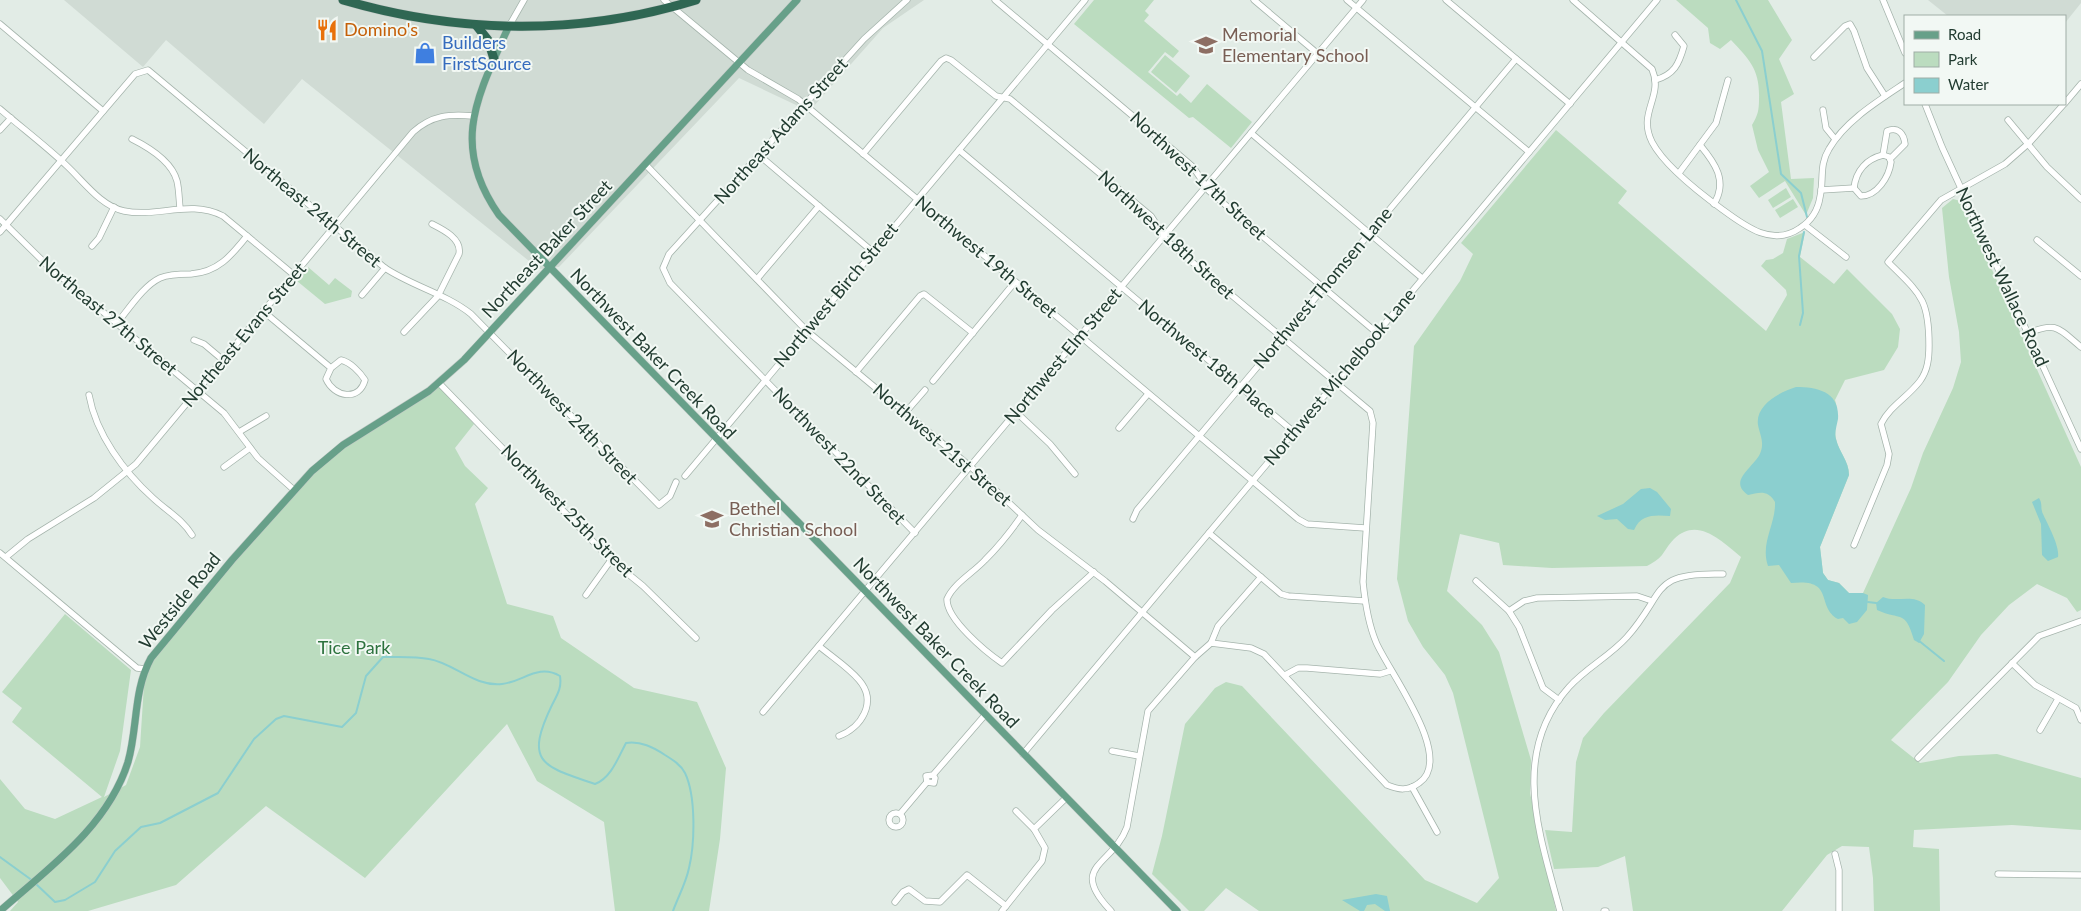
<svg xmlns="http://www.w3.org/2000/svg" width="2081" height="911" font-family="Lato,sans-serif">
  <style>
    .built { fill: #d0dbd4 }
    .green { fill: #bbdcbf }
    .water { fill: #8bcfcf }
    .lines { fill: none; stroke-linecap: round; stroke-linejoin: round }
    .stream { stroke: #8bcfcf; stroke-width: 2 }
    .minor-casing { stroke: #a5b4ac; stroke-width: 7 }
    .major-casing { stroke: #c1c8c5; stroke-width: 8 }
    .highway-casing { stroke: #c1c8c5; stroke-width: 10 }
    .minor { stroke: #fff; stroke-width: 5.5 }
    .major { stroke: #67a089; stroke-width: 7 }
    .highway { stroke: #2f6753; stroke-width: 9 }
    .labels { text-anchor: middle; stroke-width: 4; stroke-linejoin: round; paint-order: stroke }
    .food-label { font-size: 18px; fill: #c56008; stroke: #f2f8f4; text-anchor: start }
    .education-label { font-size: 18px; fill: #785e54; stroke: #f2f8f4; text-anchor: start }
    .shop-label { font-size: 18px; fill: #366cbe; stroke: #f2f8f4; text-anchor: start }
    .street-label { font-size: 18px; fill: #223c31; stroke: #f2f8f4 }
    .park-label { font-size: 18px; fill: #2d723e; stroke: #f2f8f4 }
  </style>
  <rect width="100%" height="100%" fill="#e2ece6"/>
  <g class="built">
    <polygon points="64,0 924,0 883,28 805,116 796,105 739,78 559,267 539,269 302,79 264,124 166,40 143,67"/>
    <polygon points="1928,0 2081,0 2081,3 2065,23 2065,16 1948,16"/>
  </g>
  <g class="green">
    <polygon points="1094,0 1154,0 1145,11 1149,15 1144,21 1179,51 1173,58 1165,52 1148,72 1177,96 1180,93 1191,103 1207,84 1252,122 1231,148 1193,117 1189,118 1074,24"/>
    <path d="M1676 0H1768L1792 40 1779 59 1794 94 1781 102 1791 179 1814 178 1813 198 1806 215 1785 181 1759 198 1750 186 1769 172 1758 150 1752 125C1758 115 1759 110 1759 99 1760 70 1750 60 1731 40L1720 49 1710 43 1708 28Z"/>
    <polygon points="1165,55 1190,76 1176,93 1151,72"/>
    <path d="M1556 130 1627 191 1618 203 1766 331 1787 295 1786 290 1761 266 1766 260 1773 259 1783 253 1787 239 1805 232 1800 257 1834 284 1847 269 1892 314 1900 329 1898 347 1884 370 1845 380 1835 400C1840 415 1833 426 1836 439 1839 452 1849 461 1849 475L1820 547 1823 573 1828 580 1839 583 1849 593H1863L1911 488 1923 453 1953 388 1961 362 1959 332 1949 277 1942 208 1953 199 1961 201 2081 467V610L2077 612 2067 598 2037 584 2009 605 1981 635 1948 682 1891 740 1920 763 1959 756 1997 754 2081 778V830L2012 825 1914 830 1913 847 1939 849 1940 911H1874L1873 878 1869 847 1842 846 1827 855 1782 911H1633L1625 856 1598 867 1554 869 1545 830 1572 832 1576 762 1583 738 1604 713 1730 583 1741 557C1722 541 1697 516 1674 539 1661 553 1666 556 1647 566L1552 568 1503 565 1499 543 1460 534 1447 591 1482 625 1499 652 1531 760 1530 793 1556 911H1259L1226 888 1204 911H1189L1152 874 1162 836 1185 724 1215 688 1226 682 1242 686 1425 880 1477 903 1499 878 1453 693 1445 675 1423 647 1408 621 1397 579 1414 346 1460 281 1473 254 1461 243Z"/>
    <polygon points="1786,188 1791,197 1773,208 1768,200"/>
    <polygon points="1793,199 1798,207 1780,218 1775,210"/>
    <polygon points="308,267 329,285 335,278 352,291 351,297 325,304 297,281"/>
    <polygon points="439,383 474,424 455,448 465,466 488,488 475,504 507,604 553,616 561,638 634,688 697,702 726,768 720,839 709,911 615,911 604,822 537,781 507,724 365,878 266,806 176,885 88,911 10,911 18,902 0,878 0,779 25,809 55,819 102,797 12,722 22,708 2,692 65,614 131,670 120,751 104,797 126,785 140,747 145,669 270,517 335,452"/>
  </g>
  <g class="water">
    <path d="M1796 387C1818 387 1840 392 1838 419 1837 425 1834 433 1836 439 1839 452 1849 461 1849 475L1820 547 1823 573 1828 580 1839 583 1849 593H1863L1868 595 1867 610 1857 622 1849 624 1843 618 1838 619C1815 606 1836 578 1791 583L1779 565 1768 566C1760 543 1776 524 1775 502 1768 490 1760 492 1748 495 1726 480 1757 466 1761 451 1764 441 1760 435 1758 425 1755 405 1780 392 1796 387Z"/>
    <path d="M1650 488 1657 492 1671 509 1670 516C1654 515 1641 514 1634 530L1628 529 1617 519 1605 520 1597 516 1623 504 1641 489Z"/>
    <path d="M2039 498C2043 504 2040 508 2043 514 2047 523 2060 546 2058 557L2048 561 2042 555 2041 524 2032 502Z"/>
    <path d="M1883 597C1897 603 1913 593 1925 605L1924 634 1919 643 1914 640C1905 609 1901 621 1877 610L1876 603Z"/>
    <polygon points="1376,894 1387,896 1390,911 1385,911 1375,904 1367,905 1364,911 1360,911 1342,900"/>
  </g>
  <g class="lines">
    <g class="stream">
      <polyline points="1736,0 1762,51 1781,174 1801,193 1807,217"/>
      <polyline points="1800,325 1803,313 1799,256 1804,232"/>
      <polyline points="1868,602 1876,603"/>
      <polyline points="1920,642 1918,640 1944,661"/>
      <polyline points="0,857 33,881"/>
      <path d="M36 884 55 902 65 900 95 882 115 851 141 827 160 823 218 793 254 739 276 719 284 716 342 727 356 713 366 676 383 657C398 657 415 656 429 659 454 663 474 687 502 684 523 682 538 663 560 676 562 688 557 695 552 705 524 763 542 766 595 784 611 778 618 758 626 743 641 741 653 747 665 755 673 760 681 765 685 773 696 796 695 843 689 868 686 883 678 897 673 911"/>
    </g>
    <g class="minor-casing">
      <g id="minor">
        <polyline points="664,0 748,70 798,99 1298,519 1307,524 1365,528"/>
        <polyline points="907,0 864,39 669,254 663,268 670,283 915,533"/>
        <polyline points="995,0 1185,160 1193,167 1209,191 1377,333"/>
        <polyline points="1254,0 1318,54"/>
        <polyline points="1347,0 1529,152"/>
        <polyline points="1446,0 1570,104"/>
        <path d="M1573 0 1652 69C1664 97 1637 112 1652 142 1664 165 1701 194 1723 210 1746 227 1773 247 1800 228 1811 221 1818 210 1820 197 1824 180 1819 165 1829 149 1845 121 1878 101 1905 83"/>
        <polyline points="1883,0 1905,53"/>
        <polyline points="0,24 103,111"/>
        <polyline points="508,28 524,0"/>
        <polyline points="1814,57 1845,26 1850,24 1854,31 1867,68 1885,96"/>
        <path d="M1655 80C1674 75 1679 64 1684 46L1675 35"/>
        <polyline points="2065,103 2081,84"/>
        <polyline points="1925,104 1942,147 2081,449"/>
        <path d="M0 109C22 128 46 146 67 166 84 182 101 206 124 211 158 218 190 199 223 216L294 275"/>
        <polyline points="1823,110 1826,128 1835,139"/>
        <polyline points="2008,120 2047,167 2081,199"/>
        <polyline points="0,130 11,118"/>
        <polyline points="1251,133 1422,278"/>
        <path d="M132 139C148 147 172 162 177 181 179 189 179 199 180 208"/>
        <path d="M1700 145C1715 163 1728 181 1714 204"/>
        <polyline points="959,150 1294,432"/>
        <path d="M863 154 941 61 946 58 951 60 996 96 1010 99 1151 216 1167 241 1370 411 1373 423 1363 582C1365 602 1368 623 1376 642 1388 671 1456 758 1419 783 1408 791 1399 790 1387 785L1264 654 1251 648 1211 643"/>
        <path d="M1883 155 1889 157 1891 162C1889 177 1877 196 1861 196L1854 188C1856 170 1867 159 1883 155Z"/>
        <path d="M1883 155 1887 131C1898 126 1904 134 1905 144L1890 159"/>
        <polyline points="760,156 873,252"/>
        <polyline points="645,164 807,331 971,467 1038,530 1105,581 1195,657"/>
        <polyline points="1679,173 1716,123 1728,80"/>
        <polyline points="1821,190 1854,188"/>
        <polyline points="0,219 48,266 224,413 258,458 294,490"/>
        <polyline points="1805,225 1846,257"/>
        <path d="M0 232 135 74 148 70 385 268C412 286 446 294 471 314L659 505 670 496 676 482"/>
        <polyline points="2037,240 2081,276"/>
        <polyline points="92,246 99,238 114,207"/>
        <polyline points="757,279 819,206"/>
        <polyline points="362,295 385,268"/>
        <path d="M263 311 331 368 326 379C334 397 359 402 365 380 360 372 350 362 341 360L331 368"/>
        <path d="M117 323C129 309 143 286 160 278 169 274 181 274 191 274 218 272 231 256 247 236"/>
        <path d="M404 332 438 296 459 254C462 239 444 230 432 224"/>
        <path d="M2029 333C2057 321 2059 329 2081 347"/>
        <polyline points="194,340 204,344 223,360"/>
        <polyline points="856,372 920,296 924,294 973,333"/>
        <polyline points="933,381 1015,282"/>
        <polyline points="439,383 611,560 643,586 696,638"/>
        <path d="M89 395C96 434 124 472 153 498 167 511 182 519 192 535"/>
        <polyline points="1016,412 1050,444 1075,474"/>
        <polyline points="905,413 925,390"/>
        <polyline points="1119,428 1148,394"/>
        <polyline points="239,432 266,416"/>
        <polyline points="224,467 250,448"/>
        <polyline points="685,476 1085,0"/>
        <path d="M1022 515C1011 531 999 546 985 560 973 573 954 583 947 599 946 619 986 652 1002 663L1052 610 1094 572"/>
        <polyline points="1133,519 1137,510 1516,59"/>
        <polyline points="1209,533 1281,594 1288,596 1365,601"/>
        <path d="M1854 545 1887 465 1889 454 1881 424C1890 406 1908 397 1920 381 1928 370 1929 358 1929 345 1929 298 1920 294 1888 262L1941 200 2005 164 2029 143 2064 104"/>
        <polyline points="0,553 137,668 145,669"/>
        <path d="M6 557 28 539 94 498 136 464 413 132C432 115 449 114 473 116"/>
        <polyline points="1476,581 1509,611 1519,627 1543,688 1559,700"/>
        <polyline points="586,595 611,560"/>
        <polyline points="1509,611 1524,601 1537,598 1637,596 1652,601"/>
        <path d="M819 646C832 657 848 667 859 680 878 702 861 728 839 736"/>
        <polyline points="2012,663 2035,685 2076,708 2081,720"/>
        <polyline points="1285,675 1298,668 1307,668 1380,674 1390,671"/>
        <polyline points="763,712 1363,0"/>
        <polyline points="2040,730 2058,699"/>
        <polyline points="1112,751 1139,756"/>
        <polyline points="1023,754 1657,0"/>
        <polyline points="1918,758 2039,636 2081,621"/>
        <polyline points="933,775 935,778 934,783 927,782 926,776 933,775 985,715"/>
        <polyline points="1412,787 1437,832"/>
        <polyline points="1016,811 1034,829"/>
        <circle cx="896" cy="820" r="7"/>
        <polyline points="900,814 927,782"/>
        <polyline points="1835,854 1839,870 1839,911"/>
        <polyline points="1998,874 2081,875"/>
        <polyline points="895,902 903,892 909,889 925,901 940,902 967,875 1006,906"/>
        <polyline points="1002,911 1042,861 1045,848 1034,829 1066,798"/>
        <path d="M1111 911C1067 865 1113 866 1127 827L1148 711 1195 657 1211 643 1218 626 1261 577"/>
        <path d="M1560 911C1540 835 1509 754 1569 687 1586 668 1610 656 1627 637 1667 592 1649 572 1723 574"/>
        <polyline points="1604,911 1606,911"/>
      </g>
    </g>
    <g class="major-casing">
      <g id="major">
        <path d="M508 28C477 97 450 145 499 215L1177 911"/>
        <path d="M0 911C49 868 108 826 128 762 138 727 133 691 151 658L232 560 312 471 343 445 429 391 464 360 797 0"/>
      </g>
    </g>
    <g class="highway-casing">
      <g id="highway">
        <path d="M343 0C459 34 580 36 696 0"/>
        <polyline points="476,25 488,40 494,59"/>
      </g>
    </g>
    <use href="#minor" class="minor"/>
    <use href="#major" class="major"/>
    <use href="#highway" class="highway"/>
  </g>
  <defs>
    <g id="restaurant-bare" transform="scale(1.725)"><path d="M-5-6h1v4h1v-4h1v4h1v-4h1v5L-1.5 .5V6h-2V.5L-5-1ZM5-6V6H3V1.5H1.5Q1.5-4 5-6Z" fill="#e8710a" stroke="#f2f8f4" stroke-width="2.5" paint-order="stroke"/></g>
    <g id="school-bare" transform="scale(1.725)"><path d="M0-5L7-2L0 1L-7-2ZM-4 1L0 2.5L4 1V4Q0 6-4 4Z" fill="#8d6e63" stroke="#f2f8f4" stroke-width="2.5" paint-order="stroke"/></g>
    <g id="shop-bare" transform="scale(1.725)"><path d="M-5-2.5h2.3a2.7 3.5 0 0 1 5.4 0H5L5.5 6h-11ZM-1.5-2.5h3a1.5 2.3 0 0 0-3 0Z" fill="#3f7fe0" stroke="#f2f8f4" stroke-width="2.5" paint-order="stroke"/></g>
  </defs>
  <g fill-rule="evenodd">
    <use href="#restaurant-bare" x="327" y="30"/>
    <use href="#school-bare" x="1206" y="45"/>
    <use href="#shop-bare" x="425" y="53"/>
    <use href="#school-bare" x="712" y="519"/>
  </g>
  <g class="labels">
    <g class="food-label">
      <text x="344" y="36">Domino's</text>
    </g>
    <g class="education-label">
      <text x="1222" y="41">Memorial<tspan x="1222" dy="21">Elementary School</tspan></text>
      <text x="729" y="515">Bethel<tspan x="729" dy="21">Christian School</tspan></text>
    </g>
    <g class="shop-label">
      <text x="442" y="49">Builders<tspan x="442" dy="21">FirstSource</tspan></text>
    </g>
    <g class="street-label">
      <text transform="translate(781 131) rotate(-48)" y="6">Northeast Adams Street</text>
      <text transform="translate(1198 176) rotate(43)" y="6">Northwest 17th Street</text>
      <text transform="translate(312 208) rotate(40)" y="6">Northeast 24th Street</text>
      <text transform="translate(1166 235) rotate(43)" y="6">Northwest 18th Street</text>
      <text transform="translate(547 249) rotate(-47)" y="6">Northeast Baker Street</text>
      <text transform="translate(986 257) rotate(40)" y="6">Northwest 19th Street</text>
      <text transform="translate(2002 277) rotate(65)" y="6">Northwest Wallace Road</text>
      <text transform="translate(1323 288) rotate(-50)" y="6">Northwest Thomsen Lane</text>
      <text transform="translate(836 295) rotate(-50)" y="6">Northwest Birch Street</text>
      <text transform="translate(108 316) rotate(40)" y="6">Northeast 27th Street</text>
      <text transform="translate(244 335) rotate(-50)" y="6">Northeast Evans Street</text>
      <text transform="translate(653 354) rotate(46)" y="6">Northwest Baker Creek Road</text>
      <text transform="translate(1063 356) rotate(-50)" y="6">Northwest Elm Street</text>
      <text transform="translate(1207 359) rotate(40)" y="6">Northwest 18th Place</text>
      <text transform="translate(1340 377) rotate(-50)" y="6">Northwest Michelbook Lane</text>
      <text transform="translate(572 417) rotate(46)" y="6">Northwest 24th Street</text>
      <text transform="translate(942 445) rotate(41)" y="6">Northwest 21st Street</text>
      <text transform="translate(839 456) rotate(46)" y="6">Northwest 22nd Street</text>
      <text transform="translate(567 511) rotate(45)" y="6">Northwest 25th Street</text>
      <text transform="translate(180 601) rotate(-51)" y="6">Westside Road</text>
      <text transform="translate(936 643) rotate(46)" y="6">Northwest Baker Creek Road</text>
    </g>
    <g class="park-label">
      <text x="354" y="654">Tice Park</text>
    </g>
  </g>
  <rect x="1904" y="15" width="162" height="90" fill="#f2f8f4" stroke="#9fada6"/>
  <rect x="1914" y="31" width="25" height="8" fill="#67a089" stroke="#9fada6"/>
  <text x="1948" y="40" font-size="15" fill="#223c31">Road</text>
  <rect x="1914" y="52" width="25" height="15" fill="#bbdcbf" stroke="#9fada6"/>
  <text x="1948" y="65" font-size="15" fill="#223c31">Park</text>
  <rect x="1914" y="78" width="25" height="15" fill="#8bcfcf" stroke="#9fada6"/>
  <text x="1948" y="90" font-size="15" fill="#223c31">Water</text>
</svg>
